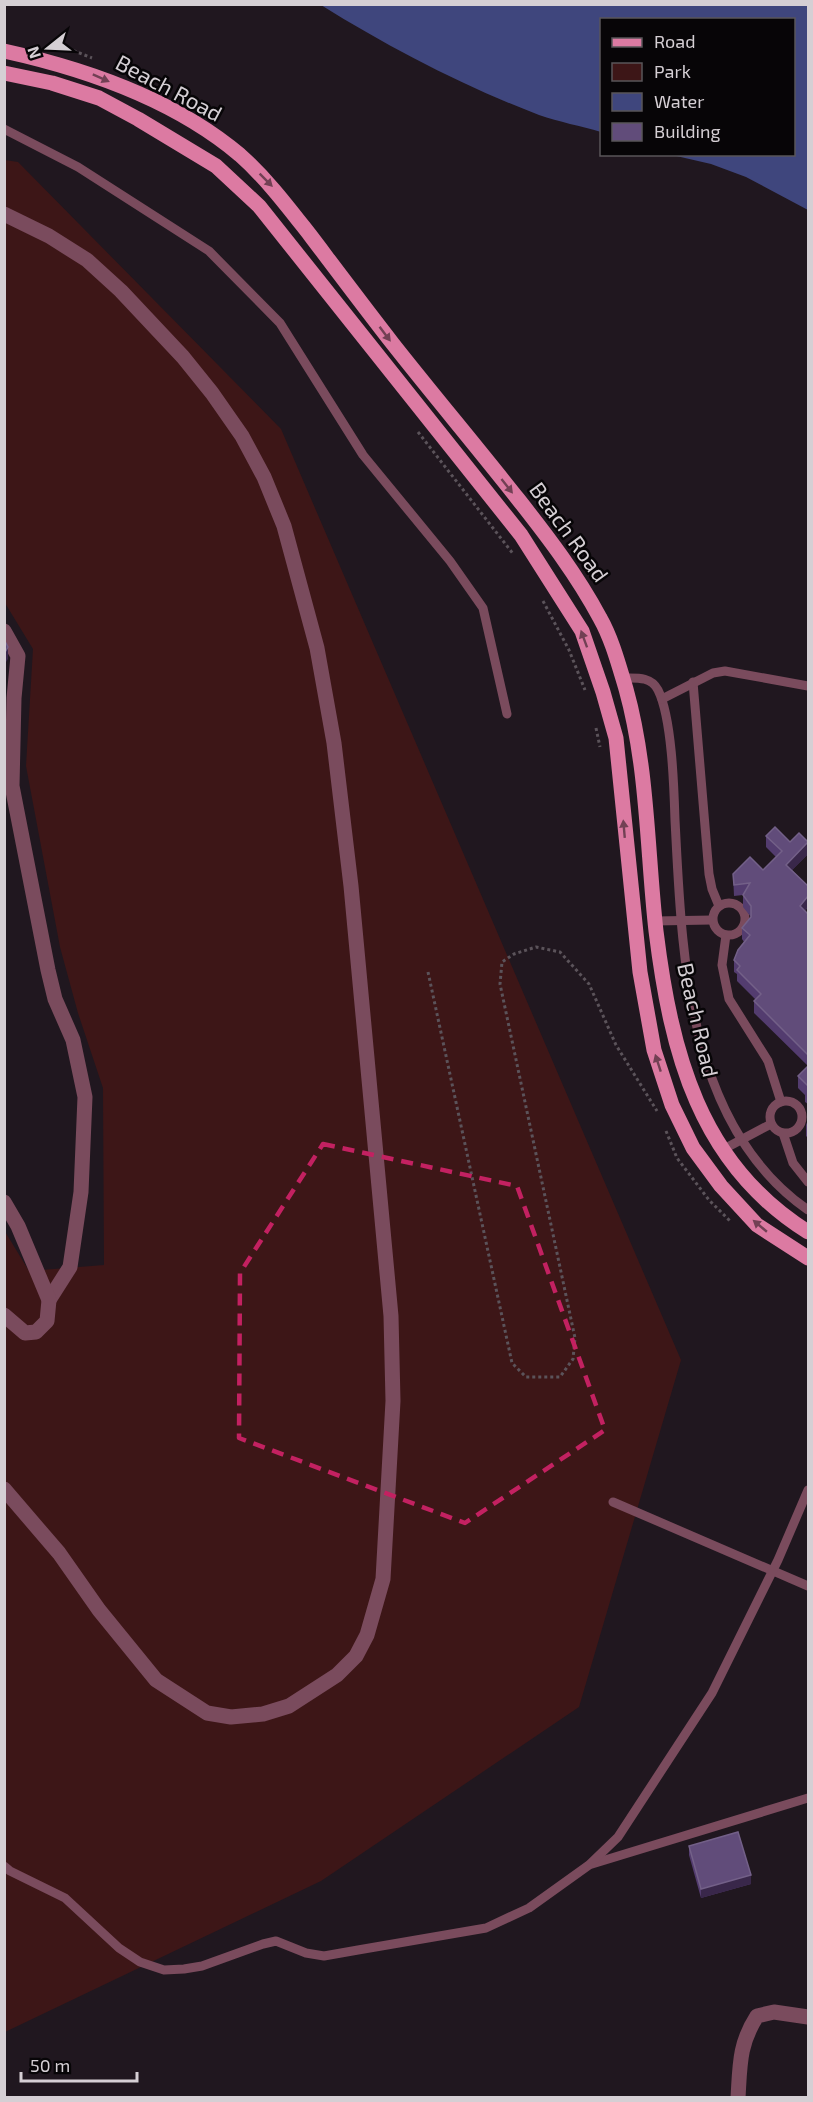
<svg xmlns="http://www.w3.org/2000/svg" width="813" height="2102" font-family="'Exo 2',sans-serif">
  <style>
    .green { fill: #3d1617 }
    .water { fill: #3f467d }
    .lines { fill: none; stroke-linecap: round; stroke-linejoin: round }
    .path { stroke: #5b535a; stroke-width: 3; stroke-dasharray: 3 3; stroke-linecap: butt }
    .service { stroke: #7a4b5d; stroke-width: 9 }
    .minor { stroke: #7a4b5d; stroke-width: 15 }
    .tertiary { stroke: #7a4b5d; stroke-width: 15 }
    .primary { stroke: #dc7aa2; stroke-width: 15 }
    .wall { fill: #533c6f }
    .shaded-wall { fill: #39274a }
    .building { fill: #614c7a; stroke: #736088; stroke-width: 1.5 }
    .oneway { fill: #724054 }
    .marked { fill: none; stroke: #c32161; stroke-width: 4.5; stroke-dasharray: 12 8; stroke-linejoin: round }
    .labels { text-anchor: middle; stroke-width: 5; stroke-linejoin: round; paint-order: stroke }
    .street-label { font-size: 22px; fill: #d5cfd4; stroke: #070507 }
  </style>
  <rect width="100%" height="100%" fill="#20171f"/>
  <polygon class="green" points="5,160 18,162 281,429 681,1360 579,1707 321,1881 5,2032 4,1230 29,1271 104,1265 103,1088 78,1013 60,947 26,766 33,649 5,603"/>
  <path class="water" d="M321 5H808V210L746 177 711 164 672 155 794 154V20H602L601 132C581 126 559 122 539 115 463 86 390 48 321 5Z"/>
  <g class="lines">
    <g class="path">
      <polyline points="50,45 72,50 92,58"/>
      <polyline points="418,432 514,555"/>
      <polyline points="543,601 569,650 585,690"/>
      <polyline points="596,728 600,747"/>
      <polyline points="428,972 512,1363 526,1377 560,1377 573,1359 575,1338 500,984 502,962 514,954 536,947 560,952 589,984 616,1045 657,1111"/>
      <polyline points="666,1131 677,1158 709,1200 731,1222"/>
    </g>
    <g class="service">
      <polyline points="4,129 78,167 209,251 280,323 363,455 450,561 483,608 507,714"/>
      <path d="M622 678C636 678 651 676 658 690 672 718 674 788 675 820 682 954 686 1125 808 1210"/>
      <polyline points="693,682 709,874 712,889 719,906"/>
      <polyline points="662,699 713,673 725,671 808,686"/>
      <circle cx="729" cy="919" r="16"/>
      <polyline points="655,921 712,920"/>
      <polyline points="726,935 722,965 729,999 768,1061 781,1102"/>
      <circle cx="786" cy="1117" r="16"/>
      <polyline points="783,1133 793,1163 808,1182"/>
      <polyline points="722,1150 771,1124"/>
      <polyline points="613,1502 808,1586"/>
      <polyline points="592,1864 808,1798"/>
      <polyline points="4,1866 10,1871 65,1898 119,1948 140,1962 164,1970 184,1969 202,1966 263,1944 276,1941 306,1953 324,1956 358,1950 486,1928 529,1908 589,1865 618,1837 712,1693 778,1560 808,1490"/>
    </g>
    <path class="minor" d="M738 2098C740 2065 739 2044 757 2016L774 2012 808 2017"/>
    <g class="tertiary">
      <polyline points="4,214 49,236 87,260 121,291 183,357 212,393 242,436 264,477 284,526 317,648 334,743 351,886 391,1316 393,1401 383,1579 367,1635 356,1656 337,1675 289,1706 263,1714 231,1717 207,1713 156,1680 99,1610 59,1553 4,1489"/>
      <polyline points="4,631 18,656 14,698 12,786 48,970 55,999 73,1040 85,1097 81,1192 70,1267 49,1300"/>
      <polyline points="4,1202 18,1226 49,1300 47,1321 36,1332 25,1333 4,1315"/>
    </g>
    <g class="primary">
      <path d="M4 51C86 69 175 100 240 155 267 179 288 207 310 235 338 272 365 308 393 344 434 396 477 447 518 499 548 537 577 575 600 618 612 639 619 666 626 689 648 768 647 851 656 931 671 1052 699 1164 808 1232"/>
      <polyline points="4,73 52,83 99,98 138,119 216,166 259,206 521,535 582,631 603,692 616,738 640,972 654,1050 672,1105 693,1148 721,1186 757,1225 808,1258"/>
    </g>
  </g>
  <g class="wall">
    <polygon points="766,836 790,842 808,842 808,854 792,870 808,886 808,907 805,911 808,914 808,1104 805,1102 805,1095 798,1088 798,1076 808,1066 754,1013 754,1001 756,1000 737,981 737,974 734,972 734,960 744,942 742,939 742,928 751,917 743,907 743,895 734,896 733,874 763,870 776,857 766,847"/>
    <polygon points="808,1120 808,1138 806,1136 806,1125"/>
    <polygon points="689,1846 751,1884 701,1898 689,1855"/>
  </g>
  <g class="shaded-wall">
    <polygon points="8,647 8,659 4,665 4,654"/>
    <polygon points="808,842 808,854 786,876 786,865"/>
    <polygon points="808,896 808,907 800,917 800,906"/>
    <polygon points="751,1875 751,1884 701,1898 701,1889"/>
  </g>
  <g class="building">
    <polygon points="4,642 6,643 8,647 4,654"/>
    <polygon points="775,827 790,842 799,833 808,842 786,865 808,886 808,896 800,906 808,914 808,1055 754,1001 761,994 737,970 740,966 734,960 738,950 750,935 742,928 751,917 751,906 743,895 750,883 734,885 733,874 750,857 763,870 782,851 766,836"/>
    <polygon points="808,1066 808,1086 798,1076"/>
    <polygon points="738,1832 751,1875 701,1889 689,1846"/>
  </g>
  <defs><path id="oneway-solid" d="M-6-.8H1V-3.2L6.5 0L1 3.2V.8H-6Z" transform="scale(1.5)"/></defs>
  <g class="oneway">
    <use href="#oneway-solid" transform="translate(101 78) rotate(24)"/>
    <use href="#oneway-solid" transform="translate(266 180) rotate(45)"/>
    <use href="#oneway-solid" transform="translate(385 334) rotate(53)"/>
    <use href="#oneway-solid" transform="translate(507 486) rotate(52)"/>
    <use href="#oneway-solid" transform="translate(584 639) rotate(-110)"/>
    <use href="#oneway-solid" transform="translate(624 829) rotate(-95)"/>
    <use href="#oneway-solid" transform="translate(658 1063) rotate(-108)"/>
    <use href="#oneway-solid" transform="translate(760 1226) rotate(-140)"/>
  </g>
  <path class="marked" d="M323 1144 517 1186 605 1430 465 1523 239 1438 240 1273Z"/>
  <g class="labels">
    <g class="street-label">
      <text transform="translate(169 88) rotate(28)" y="8">Beach Road</text>
      <text transform="translate(569 532) rotate(54)" y="8">Beach Road</text>
      <text transform="translate(698 1020) rotate(77)" y="8">Beach Road</text>
    </g>
  </g>
  <rect width="813" height="2102" fill="none" stroke="#d5cfd4" stroke-width="12"/>
  <rect x="600" y="18" width="195" height="138" fill="#070507" stroke="#595659" stroke-width="1.5"/>
  <rect x="612" y="38" width="30" height="9" fill="#dc7aa2" stroke="#595659" stroke-width="1.5"/>
  <text x="654" y="48" font-size="18" fill="#d5cfd4">Road</text>
  <rect x="612" y="63" width="30" height="18" fill="#3d1617" stroke="#595659" stroke-width="1.5"/>
  <text x="654" y="78" font-size="18" fill="#d5cfd4">Park</text>
  <rect x="612" y="93" width="30" height="18" fill="#3f467d" stroke="#595659" stroke-width="1.5"/>
  <text x="654" y="108" font-size="18" fill="#d5cfd4">Water</text>
  <rect x="612" y="123" width="30" height="18" fill="#614c7a" stroke="#595659" stroke-width="1.5"/>
  <text x="654" y="138" font-size="18" fill="#d5cfd4">Building</text>
  <g transform="translate(48 48) rotate(252)" stroke="#070507" stroke-width="4.5" paint-order="stroke">
  <path d="M0-4.5L10 22L0 15L-10 22Z" fill="#d5cfd4"/>
  <text y="-9" font-size="16" font-weight="bold" text-anchor="middle" fill="#d5cfd4">N</text>
  </g>
  <path d="M21 2072v9h116v-9" fill="none" stroke="#d5cfd4" stroke-width="3"/>
  <text x="30" y="2072" font-size="18" fill="#d5cfd4" stroke="#070507" stroke-width="4.5" paint-order="stroke">50 m</text>
</svg>
